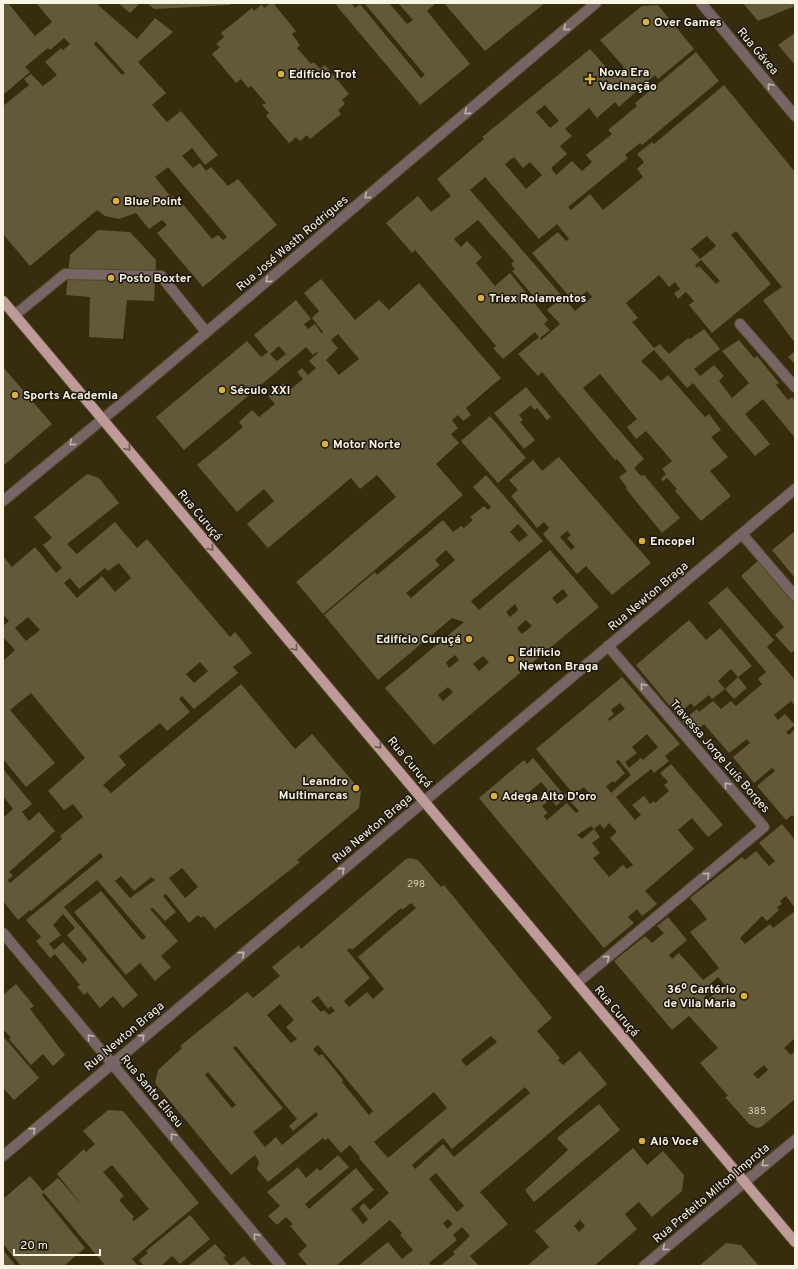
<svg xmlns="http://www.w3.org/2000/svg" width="798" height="1269" font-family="Overpass,sans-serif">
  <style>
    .building { fill: #625939; fill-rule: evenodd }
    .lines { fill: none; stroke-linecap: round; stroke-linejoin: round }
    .minor-casing { stroke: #51492b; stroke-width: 12 }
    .major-casing { stroke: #51492b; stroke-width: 12 }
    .minor { stroke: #766564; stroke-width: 10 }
    .major { stroke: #be9b98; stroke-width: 10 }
    .oneway { stroke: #bfb4a9 }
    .oneway2 { stroke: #6c5850 }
    .poi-dot { fill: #ddb133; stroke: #1a1609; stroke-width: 1.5 }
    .labels { text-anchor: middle; stroke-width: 3; stroke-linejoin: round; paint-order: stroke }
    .number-label { font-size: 10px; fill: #d4ceb8 }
    .poi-label { font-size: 12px; font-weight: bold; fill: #faf5e2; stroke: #1a1609; text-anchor: start }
    .street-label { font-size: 12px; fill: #faf5e2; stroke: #1a1609 }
  </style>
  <rect width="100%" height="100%" fill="#362d0d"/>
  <g class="building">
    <path d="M3 3H8L35 36 52 22 36 3H99L98 5 137 39 155 18 173 32 138 62 166 93 152 105 167 122 181 111 218 155 205 165 192 148 182 156 193 168 200 163 206 171 211 167 228 186 238 179 277 225 203 287 157 233 167 225 162 220 149 229 136 213 119 219 105 216 97 210 30 266 3 234V106L29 85 24 79 31 74 43 86 57 75 45 62 61 48 63 50 70 44 64 38 50 50 48 48 25 67 30 72 3 95ZM96 41 125 73 122 75 94 44ZM168 167 227 237 223 240 218 235 212 239 181 202 179 203 173 196 171 197 155 177Z"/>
    <polygon points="118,3 137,3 139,4 130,13"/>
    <polygon points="147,3 232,3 230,5 154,9"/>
    <polygon points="271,3 273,3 296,31 292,34 300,45 297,48 311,64 314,62 320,69 325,65 349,94 342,100 345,104 338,110 341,114 310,139 307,135 300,141 296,137 289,143 266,116 269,113 262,105 266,103 251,86 248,88 241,79 236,83 212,54 220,47 216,44 224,37 221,33 252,8 254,11 262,4 264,8"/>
    <polygon points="338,3 351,3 355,8 360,4 421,78 425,75 364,3 389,3 407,24 413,20 398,3 436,3 427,11 470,64 420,105 336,5"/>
    <polygon points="444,3 545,3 485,51"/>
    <polygon points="743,3 795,3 795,6 758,21"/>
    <path d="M658 5 694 49 658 79 655 75 619 107 615 102 597 118 589 108 565 129 572 136 560 146 567 154 551 168 556 175 572 161 582 171 592 162 586 155 612 134 608 130 637 106 635 103 696 52 719 81 642 145 640 143 625 155 628 158 568 207 571 210 590 194 603 210 643 177 637 169 644 162 637 154 652 142 654 144 724 85 795 172V343L763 300 782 287 736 231 731 235 771 284 712 333 689 305 694 301 686 292 678 299 674 293 680 289 675 282 669 287 659 275 626 303 638 318 632 322 654 348 660 344 669 354 688 338 690 339 704 329 720 349 694 369 700 376 714 365 724 376 719 381 732 398 749 383 722 351 739 340 754 358 757 356 779 383 776 385 788 400 792 397 795 401V438L763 399 745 414 770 444 755 456 693 383 687 388 654 350 641 361 661 381 668 375 705 417 709 414 721 430 711 437 728 457 710 471 731 496 701 521 675 491 677 489 667 478 663 481 661 479 666 474 662 469 672 461 646 431 636 439 627 427 637 419 600 374 583 388 644 459 634 468 641 476 644 475 680 518 662 533 626 489 627 488 619 477 627 471 617 459 615 460 542 372 538 376 518 354 539 337 535 332 503 359 493 348 496 346 415 250 412 253 386 223 418 196 431 212 451 196 437 179 484 139 482 137 590 49 614 76 624 67 600 40 642 6ZM545 105 559 121 550 128 536 112ZM514 157 523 168 530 162 542 175 526 189 505 164ZM485 177 539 239 557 224 569 239 566 241 558 232 532 253 574 302 587 291 592 297 575 311 470 190ZM478 220 514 261 511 264 515 269 512 271 540 304 549 297 555 303 547 310 560 324 541 340 540 338 550 330 544 324 548 320 510 273 495 286 476 263 482 257 467 241 461 247 454 239ZM707 236 716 246 700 259 691 249ZM701 260 720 281 716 284 699 266 697 268 695 265Z"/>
    <polygon points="795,33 795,65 778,45"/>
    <polygon points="98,230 130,232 156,260 154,301 127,300 123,339 89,337 90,297 66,295 70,255"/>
    <path d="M321 279 355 320 379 300 389 310 419 283 501 378 466 408 471 415 463 421 458 415 452 420 458 428 451 434 459 443 436 464 463 495 323 614 296 582 396 497 377 475 360 489 351 478 268 548 247 524 274 501 264 489 237 512 197 465 243 427 239 422 252 410 259 417 275 404 268 396 283 383 290 390 303 379 297 372 302 368 308 375 316 368 309 361 318 353 317 352 313 355 306 347 184 450 156 417 247 341 261 357 268 352 254 335 296 300 311 319 304 324 308 329 315 324 322 334 323 332 312 318 319 311 304 293ZM338 334 359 359 339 375 326 360 338 348 331 340ZM279 346 286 354 277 361 270 354Z"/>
    <polygon points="795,351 795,364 788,357"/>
    <polygon points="3,367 52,424 3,466"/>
    <polygon points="526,387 551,417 547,420 537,408 534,410 531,405 519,415 523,420 520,422 535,440 524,449 494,413"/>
    <polygon points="490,416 526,458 498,483 461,441"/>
    <path d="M559 457 651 563 612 595 586 566 577 574 543 534 549 528 544 522 537 528 511 496 518 490 509 480 533 460 542 471ZM567 531 571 535 567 538 575 547 571 550 560 537Z"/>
    <path d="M87 474 99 478 119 503 67 544 77 554 115 522 137 548 147 539 230 637 235 632 252 653 233 667 238 673 194 709 182 696 179 699 190 712 167 731 160 723 119 756 126 765 103 785 111 793 241 684 295 749 312 734 361 791 359 808 297 860 300 862 215 929 204 916 201 918 198 915 189 923 166 894 163 896 176 912 165 921 153 908 150 909 178 941 161 956 171 967 155 981 140 963 126 975 74 912 101 891 142 940 146 937 97 880 64 907 138 995 123 1008 113 996 100 1008 87 992 84 995 77 987 80 985 55 954 50 958 36 941 41 937 26 920 103 857 100 853 31 911 30 910 18 920 3 901V818L13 809 3 796V772L4 770 32 804 22 812 29 821 39 812 55 831 9 872 13 876 7 880 10 883 62 839 60 836 83 817 73 804 64 810 48 791 85 758 31 693 10 710 55 763 26 787 3 759V661L15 650 3 637V626L9 621 3 614V556L12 567 35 547 56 573 62 568 43 545 52 538 34 517ZM119 563 131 578 115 592 102 576 77 598 64 583 70 578 79 589 105 568 108 571ZM28 617 40 630 26 641 15 628ZM200 662 208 671 194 683 186 674ZM182 868 198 887 185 898 169 878ZM121 876 134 891 151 877 155 880 130 898 115 881ZM63 914 75 928 67 935 87 959 83 964 63 942 54 950 49 944 61 935 53 925Z"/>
    <path d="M486 475 543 541 471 601 479 610 550 550 599 607 434 745 385 688 464 622 452 618 378 680 324 615 375 572 377 575 443 520 453 532 461 526 464 528 473 520 470 517 484 506 488 510 491 507 473 487ZM518 524 528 535 519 542 510 532ZM446 550 455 560 411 598 406 593 440 565 435 560ZM563 589 568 596 557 604 552 598ZM515 604 518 610 510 617 506 612ZM526 620 532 626 522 634 517 628ZM455 655 459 660 449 668 446 662ZM483 656 489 662 479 671 473 664ZM448 687 453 692 443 701 438 695Z"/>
    <polygon points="795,531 795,578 772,550"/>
    <polygon points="759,560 795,604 795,650 791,653 775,635 784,627 741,576"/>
    <polygon points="727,587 774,640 767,647 795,680 795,706 791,701 774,715 778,720 785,714 795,725 786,732 789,735 795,729 795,818 792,815 786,820 757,786 775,771 772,768 754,783 733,757 750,743 747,739 729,753 704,724 693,734 682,721 697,709 699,712 713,701 721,709 731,701 736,706 762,684 758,679 766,672 708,603"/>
    <polygon points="689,620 706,640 720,628 752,666 738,677 731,669 718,681 725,689 712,699 709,695 694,707 691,703 677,715 636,665"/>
    <path d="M622 677 680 744 665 756 669 761 654 773 651 769 616 797 635 820 641 815 632 805 644 796 650 804 654 801 655 803 669 791 664 785 668 782 660 773 671 764 723 825 708 837 692 818 678 830 694 849 645 891 657 904 642 916 637 909 628 917 634 923 604 948 479 798 524 760 527 764 533 758 564 795 570 790 536 749ZM620 703 625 709 609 721 608 719 614 714 611 710ZM647 734 658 747 643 760 641 758 629 768 625 762 637 753 632 747ZM618 759 631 775 611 793 606 786 613 781 614 783 625 773 616 762ZM541 782 548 790 532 804 526 795ZM584 787 589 793 582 802 575 794ZM566 797 579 811 576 813 567 803 547 820 543 816 548 813 542 806 551 799 556 806ZM609 823 617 832 610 838 633 865 627 869 623 865 609 877 593 858 600 853 592 843 600 837 594 829 600 824 604 829ZM591 826 594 829 582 839 577 835Z"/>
    <polygon points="738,677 747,688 734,699 725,689"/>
    <path d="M782 824 795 840V908L786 896 780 901 782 904 777 907 779 910 767 921 762 916 740 938 745 944 770 924 773 928 795 911V1038L784 1048 791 1055 795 1051V1099L761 1127 757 1128 749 1124 725 1097 728 1096 700 1063 718 1048 689 1016 672 1030 614 961 645 936 652 943 664 933 657 926 668 917 687 940 669 955 672 959 679 953 703 980 714 972 719 968 690 932 707 919 690 898 742 857 745 860 756 851 769 866 775 861 759 843ZM718 977 725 985 707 1000 704 997 714 988 710 984ZM764 1065 768 1070 758 1079 753 1074Z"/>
    <path d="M410 858 418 860 441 887 444 885 552 1018 537 1031 560 1058 558 1060 563 1065 580 1051 607 1084 480 1192 508 1224 470 1256 479 1266H440L455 1254 453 1252 470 1236 462 1227 453 1235 457 1240 429 1263 432 1266H422L420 1264 417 1266H358L388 1242 402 1259 413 1250 400 1235 402 1233 390 1220 336 1266H308L298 1254 307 1246 290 1226 293 1224 286 1217 277 1225 268 1216 280 1206 267 1192 298 1167 306 1178 317 1168 320 1171 338 1155 349 1167 305 1204 309 1209 356 1168 374 1190 351 1209 363 1224 368 1219 359 1208 364 1203 370 1210 389 1193 359 1158 360 1157 350 1145 341 1153 328 1138 325 1141 323 1138 268 1182 257 1169 259 1162 255 1155 231 1175 155 1083 158 1070 182 1048 180 1046 247 992 253 998 280 976 272 967 299 945 301 949 406 859ZM411 903 416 908 358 957 384 989 373 999 367 992 349 1007 344 1001 370 978 347 950 350 948 352 950 401 908 402 910ZM318 996 328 1009 331 1006 335 1011 329 1015 324 1010 321 1012 311 1001ZM280 1004 294 1020 286 1027 297 1039 291 1043 267 1015ZM491 1036 497 1042 450 1079 466 1066 461 1060ZM318 1045 373 1111 369 1115 342 1082 343 1080 322 1054 319 1056 313 1049ZM236 1046 297 1119 289 1126 293 1131 316 1112 318 1115 282 1145 276 1137 265 1147 253 1132 283 1108 233 1048ZM208 1072 236 1105 232 1108 205 1075ZM525 1087 530 1093 454 1157 443 1144 415 1169 412 1165 443 1138 452 1149ZM434 1092 447 1108 388 1158 374 1142ZM436 1173 464 1206 457 1212 429 1179ZM448 1219 453 1224 447 1229 443 1223Z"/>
    <polygon points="16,984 34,1006 30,1009 65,1055 53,1066 43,1054 31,1065 9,1039 11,1038 5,1031 3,1032 3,995"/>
    <polygon points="3,1036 39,1078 14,1100 3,1088"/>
    <polygon points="599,1104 620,1130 534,1202 525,1190 568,1150 557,1138"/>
    <path d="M108 1110 123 1111 199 1203 132 1259 138 1266H101L104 1264 44 1193 42 1195 85 1248 64 1266H21L3 1244V1199L30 1176 43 1191 58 1178 83 1206 57 1174 84 1149 86 1152 95 1144 83 1131ZM112 1165 149 1209 134 1221 132 1219 134 1217 119 1200 124 1196 103 1172Z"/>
    <path d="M633 1148 647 1165 663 1151 684 1175 682 1191 652 1217 639 1202 625 1214 637 1229 594 1266H527L549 1247 535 1231ZM580 1220 585 1226 579 1232 574 1226Z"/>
    <polygon points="190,1215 210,1239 180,1264 172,1256 161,1266 144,1266 139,1260 148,1253 146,1251"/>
    <polygon points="726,1243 741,1245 759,1266 699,1266"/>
    <polygon points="215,1244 226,1256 223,1257 230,1266 188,1266"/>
    <polygon points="3,1250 16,1266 3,1266"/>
    <polygon points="244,1256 253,1266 232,1266"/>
  </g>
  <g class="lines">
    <g class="minor-casing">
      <g id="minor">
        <polyline points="701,3 795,116"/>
        <polyline points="15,315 65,274 161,276 206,332"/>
        <polyline points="740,324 795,387"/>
        <polyline points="3,501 138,390 596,3"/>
        <polyline points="742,534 795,596"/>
        <polyline points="3,933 281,1266"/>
        <polyline points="577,983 764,827 608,646"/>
        <polyline points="3,1156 795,489"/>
        <polyline points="644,1266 795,1140"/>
      </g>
    </g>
    <g class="major-casing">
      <polyline id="major" points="3,301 795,1242"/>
    </g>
    <use href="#minor" class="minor"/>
    <use href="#major" class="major"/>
  </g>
  <defs><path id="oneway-chevron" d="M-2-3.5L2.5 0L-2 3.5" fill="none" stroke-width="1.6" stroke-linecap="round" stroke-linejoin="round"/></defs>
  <g class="oneway">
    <use href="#oneway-chevron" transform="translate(566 28) rotate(140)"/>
    <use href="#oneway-chevron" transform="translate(770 86) rotate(-130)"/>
    <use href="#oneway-chevron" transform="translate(467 112) rotate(140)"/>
    <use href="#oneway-chevron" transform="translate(367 196) rotate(140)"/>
    <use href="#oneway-chevron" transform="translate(268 280) rotate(140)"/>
    <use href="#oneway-chevron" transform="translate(72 443) rotate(140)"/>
    <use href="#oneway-chevron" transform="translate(643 686) rotate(-131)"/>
    <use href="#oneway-chevron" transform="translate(727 785) rotate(-131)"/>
    <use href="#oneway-chevron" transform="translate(342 870) rotate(-40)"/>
    <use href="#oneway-chevron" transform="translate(707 875) rotate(-40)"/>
    <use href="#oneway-chevron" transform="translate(242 954) rotate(-40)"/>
    <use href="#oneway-chevron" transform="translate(607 958) rotate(-40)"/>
    <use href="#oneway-chevron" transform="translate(90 1037) rotate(-130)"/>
    <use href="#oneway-chevron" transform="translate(142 1037) rotate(-40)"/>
    <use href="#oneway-chevron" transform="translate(33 1130) rotate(-40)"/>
    <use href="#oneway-chevron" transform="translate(173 1136) rotate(-130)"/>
    <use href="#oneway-chevron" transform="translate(764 1164) rotate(140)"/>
    <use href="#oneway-chevron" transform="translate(256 1236) rotate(-130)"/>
    <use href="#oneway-chevron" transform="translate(665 1248) rotate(140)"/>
  </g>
  <g class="oneway2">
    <use href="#oneway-chevron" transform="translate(128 448) rotate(49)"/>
    <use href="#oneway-chevron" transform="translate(211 548) rotate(50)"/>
    <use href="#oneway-chevron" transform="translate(295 648) rotate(50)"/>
    <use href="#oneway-chevron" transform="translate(379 746) rotate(49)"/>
  </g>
  <g class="poi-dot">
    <circle cx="646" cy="22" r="4"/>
    <circle cx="281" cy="74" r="4"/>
    <path d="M588 73h4v4h4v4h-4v4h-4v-4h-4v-4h4z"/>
    <circle cx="116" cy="201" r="4"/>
    <circle cx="111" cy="278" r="4"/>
    <circle cx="481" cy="298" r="4"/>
    <circle cx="222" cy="390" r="4"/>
    <circle cx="15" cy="395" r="4"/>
    <circle cx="325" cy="444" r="4"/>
    <circle cx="642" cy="541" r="4"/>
    <circle cx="469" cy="639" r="4"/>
    <circle cx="511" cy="659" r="4"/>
    <circle cx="356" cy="788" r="4"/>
    <circle cx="494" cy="796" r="4"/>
    <circle cx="744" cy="996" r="4"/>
    <circle cx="642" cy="1141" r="4"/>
  </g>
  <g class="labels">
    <g class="number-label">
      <text x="416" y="887">298</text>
      <text x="757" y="1114">385</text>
    </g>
    <g class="poi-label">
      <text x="654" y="26">Over Games</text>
      <text x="599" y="76">Nova Era<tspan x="599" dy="14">Vacinação</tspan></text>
      <text x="289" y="78">Edifício Trot</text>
      <text x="124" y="205">Blue Point</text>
      <text x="119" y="282">Posto Boxter</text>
      <text x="489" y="302">Triex Rolamentos</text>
      <text x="230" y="394">Século XXI</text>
      <text x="23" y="399">Sports Academia</text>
      <text x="333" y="448">Motor Norte</text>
      <text x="650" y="545">Encopel</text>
      <text x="461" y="643" text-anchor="end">Edifício Curuçá</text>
      <text x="519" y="656">Edificio<tspan x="519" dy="14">Newton Braga</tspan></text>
      <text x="348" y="785" text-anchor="end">Leandro<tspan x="348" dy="14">Multimarcas</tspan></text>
      <text x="502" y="800">Adega Alto D'oro</text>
      <text x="736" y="993" text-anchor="end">36º Cartório<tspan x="736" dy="14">de Vila Maria</tspan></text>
      <text x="650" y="1145">Alô Você</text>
    </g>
    <g class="street-label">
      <text transform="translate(758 51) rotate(50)" y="4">Rua Gávea</text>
      <text transform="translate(292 243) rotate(-40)" y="4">Rua José Wasth Rodrigues</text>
      <text transform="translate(200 515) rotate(50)" y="4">Rua Curuçá</text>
      <text transform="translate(648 596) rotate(-40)" y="4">Rua Newton Braga</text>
      <text transform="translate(720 756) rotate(49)" y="4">Travessa Jorge Luís Borges</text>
      <text transform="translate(410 762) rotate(50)" y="4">Rua Curuçá</text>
      <text transform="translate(372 828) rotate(-40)" y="4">Rua Newton Braga</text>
      <text transform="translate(617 1011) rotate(50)" y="4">Rua Curuçá</text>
      <text transform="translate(124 1036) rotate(-40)" y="4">Rua Newton Braga</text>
      <text transform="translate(152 1091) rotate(50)" y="4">Rua Santo Eliseu</text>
      <text transform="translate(711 1193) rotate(-40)" y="4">Rua Prefeito Milton Improta</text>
    </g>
  </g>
  <rect width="798" height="1269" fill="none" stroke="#faf5e2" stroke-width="8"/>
  <path d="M14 1249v6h86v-6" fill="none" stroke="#faf5e2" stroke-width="2"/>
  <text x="20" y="1249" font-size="12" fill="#faf5e2" stroke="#1a1609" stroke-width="3" paint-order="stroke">20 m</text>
</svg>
